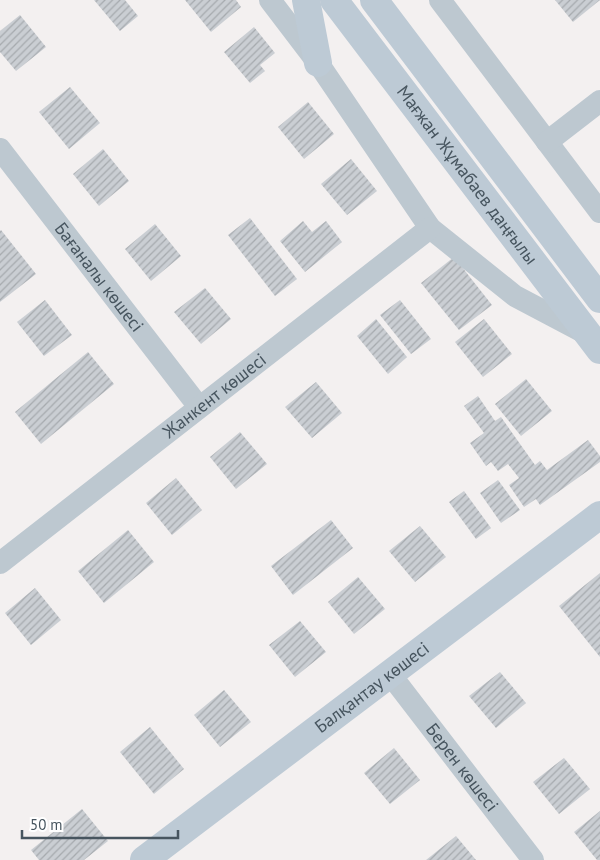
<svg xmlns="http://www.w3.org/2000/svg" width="600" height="860" font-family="'PT Sans',sans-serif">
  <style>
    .building { fill: url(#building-hatch) }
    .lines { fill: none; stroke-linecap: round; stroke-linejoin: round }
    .street { stroke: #bdc8d0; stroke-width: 22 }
    .secondary { stroke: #bdcad5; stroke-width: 28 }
    .labels { text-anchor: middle; stroke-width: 4; stroke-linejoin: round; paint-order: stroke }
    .street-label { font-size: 18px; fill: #47555f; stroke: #fff }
  </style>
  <defs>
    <pattern id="building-hatch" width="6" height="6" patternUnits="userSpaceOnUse" patternTransform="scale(1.25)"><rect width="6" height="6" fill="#caced3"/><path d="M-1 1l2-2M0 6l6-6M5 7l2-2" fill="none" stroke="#a6aaae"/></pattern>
  </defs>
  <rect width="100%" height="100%" fill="#f3f0f0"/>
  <g class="building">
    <polygon points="94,0 125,0 138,16 120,31"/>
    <polygon points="185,0 236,0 241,7 211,32"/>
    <polygon points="555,0 600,0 573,22"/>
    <polygon points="20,15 46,47 16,71 0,52 0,31"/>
    <polygon points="254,27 275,53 260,65 265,71 250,83 224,52"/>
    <polygon points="70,87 100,123 69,149 39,112"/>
    <polygon points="308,102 334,134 304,159 278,127"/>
    <polygon points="103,149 129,181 99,206 73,174"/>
    <polygon points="351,159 377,191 347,215 321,184"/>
    <polygon points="250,218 297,279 275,296 228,235"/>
    <polygon points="303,221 312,232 326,221 342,242 305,272 280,241"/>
    <polygon points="155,224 181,256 151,281 125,249"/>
    <polygon points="1,230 36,274 0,302 0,231"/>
    <polygon points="454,257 492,305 459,330 421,283"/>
    <polygon points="205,288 231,319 201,344 174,312"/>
    <polygon points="45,300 72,335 44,356 17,322"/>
    <polygon points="400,300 431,339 411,354 380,315"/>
    <polygon points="376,319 407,357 388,374 357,336"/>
    <polygon points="484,319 512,354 483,377 455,342"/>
    <polygon points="88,352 114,384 41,444 15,412"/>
    <polygon points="526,379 552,411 521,436 495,404"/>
    <polygon points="316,382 342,413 312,438 285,407"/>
    <polygon points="478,396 495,421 501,417 535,465 540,461 547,470 588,440 600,456 600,462 540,505 536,499 524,507 509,485 519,478 508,464 498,471 491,462 486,466 470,443 484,433 464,406"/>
    <polygon points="240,432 267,464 236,489 210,457"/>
    <polygon points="176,478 202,510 172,535 146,503"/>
    <polygon points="498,480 520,510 501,523 480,493"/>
    <polygon points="464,491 491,528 476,539 449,502"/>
    <polygon points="331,520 353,548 293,595 271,566"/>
    <polygon points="420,526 446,557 415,582 389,551"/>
    <polygon points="128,530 154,562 104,603 78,571"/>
    <polygon points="600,573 600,657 559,606"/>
    <polygon points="358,577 385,609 354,634 328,602"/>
    <polygon points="35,588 61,620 31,645 5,613"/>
    <polygon points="300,621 326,652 295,677 269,645"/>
    <polygon points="500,672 526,703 496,728 469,696"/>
    <polygon points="224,690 251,722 220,747 194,715"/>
    <polygon points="150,727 184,769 154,794 120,752"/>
    <polygon points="394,748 420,780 390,804 364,773"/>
    <polygon points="564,758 590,789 559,814 533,782"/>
    <polygon points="82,809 108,841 84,860 39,860 31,850"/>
    <polygon points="600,811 600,860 597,860 574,832"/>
    <polygon points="456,836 476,860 426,860"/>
  </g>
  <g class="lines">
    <g class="street">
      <polyline points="270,0 318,63 430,228 515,296 587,334"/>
      <polyline points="440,0 600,212"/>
      <polyline points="547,142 600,101"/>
      <path id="s1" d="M0 149 199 407"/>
      <path id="s2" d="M0 563 430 228"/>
      <path id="s3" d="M390 674 533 860"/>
    </g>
    <g class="secondary">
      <polyline points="306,0 318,63"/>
      <path id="s4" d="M334 0 600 350"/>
      <polyline points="374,0 600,299"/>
      <path id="s5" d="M144 860 600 515"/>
    </g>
  </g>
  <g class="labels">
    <g class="street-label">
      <text dy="6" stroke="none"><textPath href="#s4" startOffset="220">Мағжан Жұмабаев даңғылы</textPath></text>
      <text dy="6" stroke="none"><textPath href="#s1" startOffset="162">Бағаналы көшесі</textPath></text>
      <text dy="6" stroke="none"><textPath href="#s2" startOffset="272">Жанкент көшесі</textPath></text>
      <text dy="6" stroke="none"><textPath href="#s5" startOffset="286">Балқантау көшесі</textPath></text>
      <text dy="6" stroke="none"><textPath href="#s3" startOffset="118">Берен көшесі</textPath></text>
    </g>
  </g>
  <path d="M22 830v8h156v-8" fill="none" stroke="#47555f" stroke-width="2.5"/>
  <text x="30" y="830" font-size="15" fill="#47555f" stroke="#ffffff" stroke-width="4" paint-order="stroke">50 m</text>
</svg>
